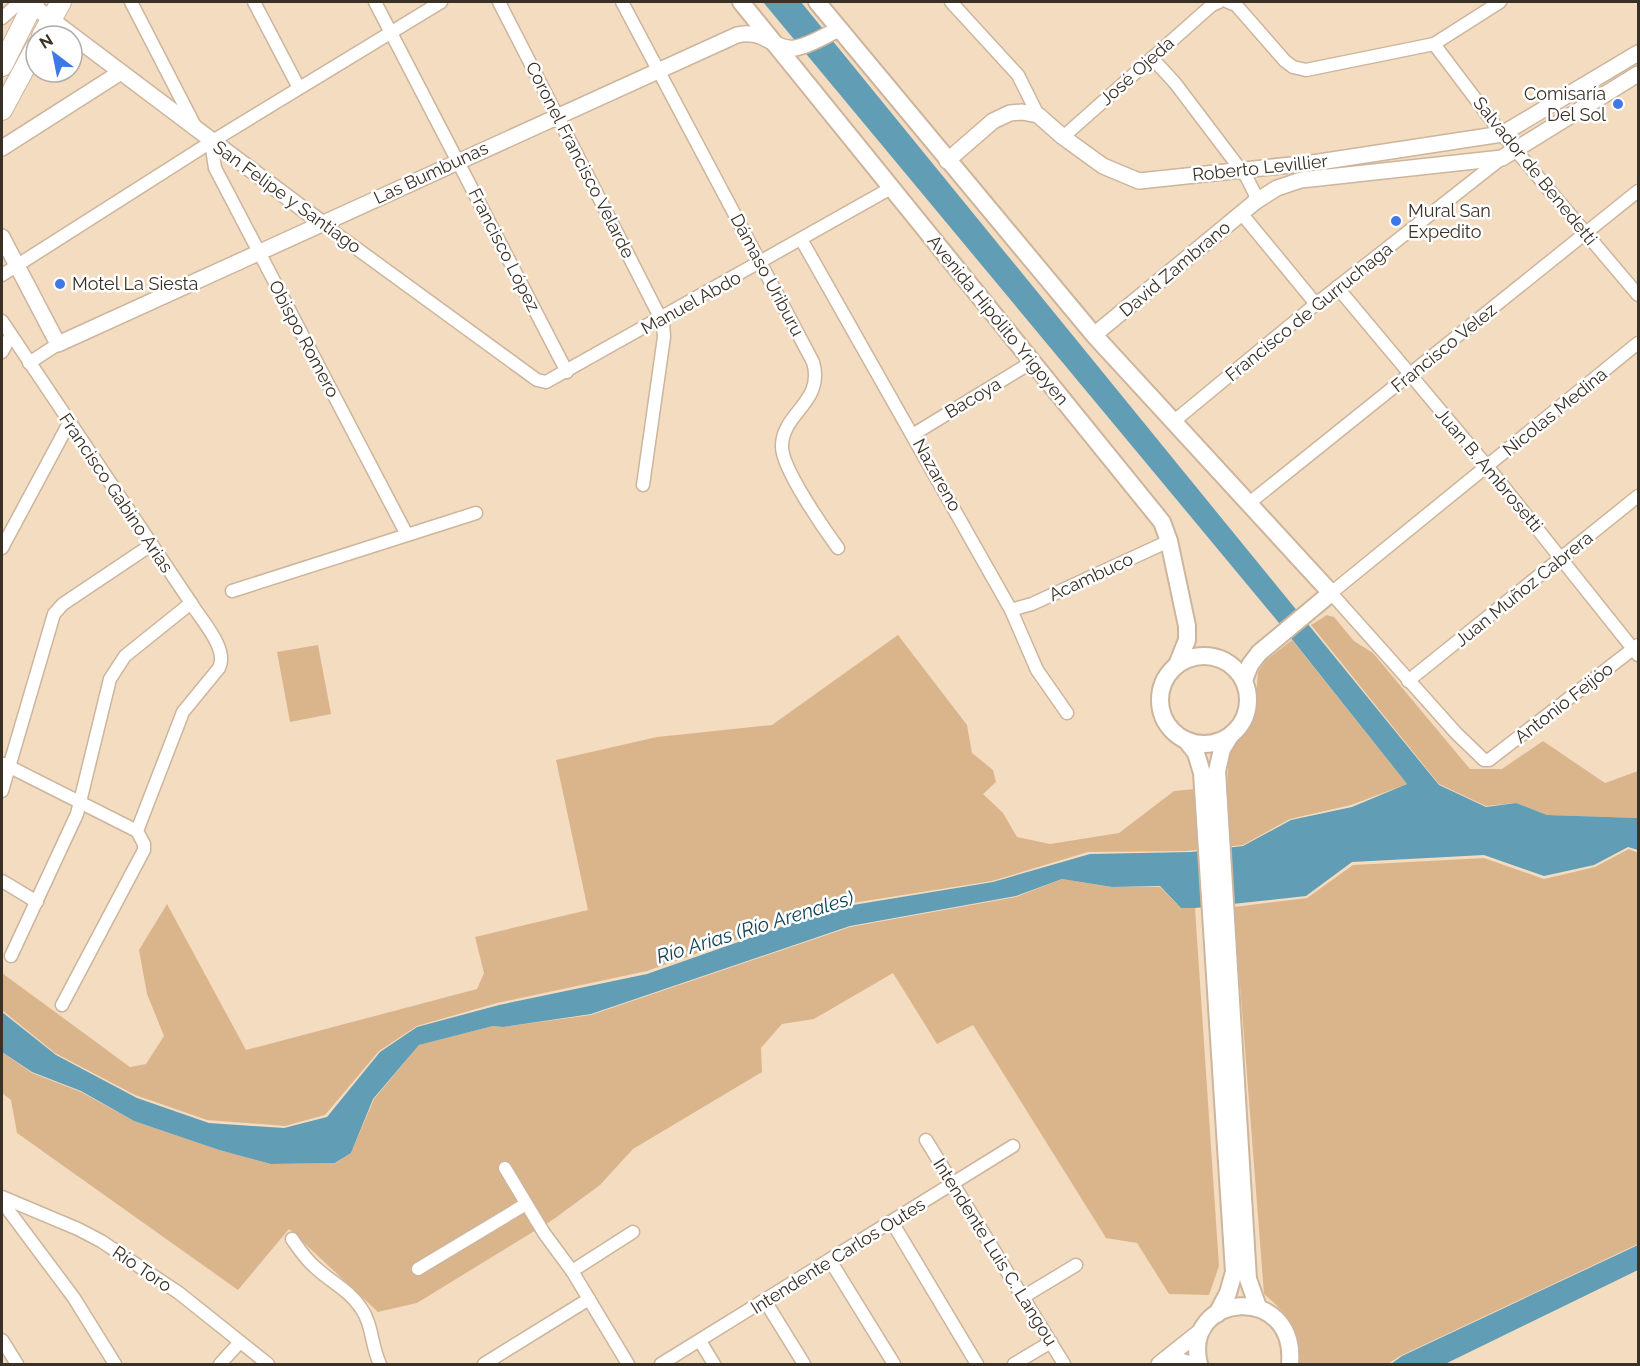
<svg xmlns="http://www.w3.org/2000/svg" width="1640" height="1366" font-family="Raleway,sans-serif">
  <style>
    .green { fill: #dab58c }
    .water { fill: #629db6 }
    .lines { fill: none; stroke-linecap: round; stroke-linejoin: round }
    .minor-casing { stroke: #ccb59c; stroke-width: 15 }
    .tertiary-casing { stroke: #ccb59c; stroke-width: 18 }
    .secondary-casing { stroke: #ccb59c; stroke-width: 20 }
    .trunk-casing { stroke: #ccb59c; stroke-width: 22 }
    .minor { stroke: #fff; stroke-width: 12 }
    .tertiary { stroke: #fff; stroke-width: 15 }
    .secondary { stroke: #fff; stroke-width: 16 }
    .trunk { stroke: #fff; stroke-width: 20 }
    .poi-dot { fill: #3e78e8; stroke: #fff; stroke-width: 2 }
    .labels { text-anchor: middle; stroke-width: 5; stroke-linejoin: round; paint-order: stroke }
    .street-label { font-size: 18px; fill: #3a3126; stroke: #fff }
    .poi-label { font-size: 18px; fill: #3a3126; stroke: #fff; text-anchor: start }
    .water-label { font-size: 20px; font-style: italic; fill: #114457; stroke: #fff }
  </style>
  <rect width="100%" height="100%" fill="#f4dcc1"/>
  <g class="green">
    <polygon points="1327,615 1334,617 1354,641 1373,653 1470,769 1502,769 1543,741 1605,783 1638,771 1638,818 1547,815 1516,803 1486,806 1439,784 1311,625"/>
    <polygon points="898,635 967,725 972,753 993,770 996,782 983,794 1003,813 1017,837 1050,844 1119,833 1174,791 1227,786 1229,750 1254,721 1258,672 1266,660 1292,640 1407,784 1351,805 1290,819 1243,845 1187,851 1088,852 992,881 833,906 647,971 497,1003 417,1026 379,1051 325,1115 285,1126 207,1120 135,1095 55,1053 2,1010 2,973 130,1067 146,1064 164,1036 147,994 139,950 167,904 246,1050 477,989 484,973 475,937 588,910 556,760 657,737 772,725"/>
    <polygon points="318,645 331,714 290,722 277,652"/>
    <path d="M1629 849 1638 853V1244L1400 1356 1388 1364H1299C1304 1332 1286 1313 1264 1294L1234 907 1307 898 1353 865 1484 858 1544 879 1595 867Z"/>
    <polygon points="1062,879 1112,887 1160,887 1181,908 1195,908 1219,1266 1209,1295 1169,1294 1137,1243 1106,1238 973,1025 937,1044 893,973 814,1019 782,1024 761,1048 762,1072 633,1149 600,1185 554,1219 417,1303 378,1312 289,1229 238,1290 17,1133 11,1100 2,1093 2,1052 32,1073 81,1092 134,1121 219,1150 271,1164 336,1163 351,1153 374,1099 419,1045 493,1026 503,1027 591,1015 850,927 1016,897"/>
  </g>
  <g class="water">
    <polygon points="763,2 801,2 1439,785 1486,807 1516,803 1547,815 1638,818 1638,850 1628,847 1594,865 1544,876 1484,855 1352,862 1306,896 1195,908 1181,908 1160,886 1112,887 1062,879 1016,896 850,926 591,1014 503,1027 493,1026 419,1045 373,1099 351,1153 335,1163 271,1164 219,1150 134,1121 81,1091 32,1072 2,1052 2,1012 56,1055 137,1098 209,1123 284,1128 327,1117 380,1052 417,1027 499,1005 647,974 835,908 993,882 1090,854 1191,852 1243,846 1291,820 1352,807 1407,784 1275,618"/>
    <polygon points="1638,1245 1638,1270 1445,1364 1391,1364 1402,1356"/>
  </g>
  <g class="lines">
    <g class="minor-casing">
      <g id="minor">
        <polyline points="131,2 196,128"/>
        <polyline points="254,2 299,88"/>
        <polyline points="375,2 567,372"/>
        <polyline points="499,2 663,323 664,337 643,485"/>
        <path d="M622 2 813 362C825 402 782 413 782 446 781 467 824 529 838 548"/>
        <polyline points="951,2 1018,75 1038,115"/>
        <polyline points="1228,2 1236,5 1285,61 1293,67 1306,70 1434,44 1500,2"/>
        <polyline points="2,18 20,2"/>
        <polyline points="1434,44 1502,134 1638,295"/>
        <polyline points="1152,58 1175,83 1247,178 1255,194 1255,202"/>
        <polyline points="1063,137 1212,5 1219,2"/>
        <polyline points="211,142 215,168 406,533"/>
        <polyline points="1241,213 1316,304"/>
        <polyline points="323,224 537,380 546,382 891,188"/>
        <polyline points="801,239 1011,610 1037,670 1067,713"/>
        <polyline points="2,275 211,142 441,2"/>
        <polyline points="1337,287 1487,466 1638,655"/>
        <path d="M2 321 191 603C201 620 229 649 219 668L183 712 137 831 144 844V850L62 1005"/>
        <polyline points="1638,343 1331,593 1456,733 1484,760 1489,760 1638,645"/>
        <polyline points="2,352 11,335"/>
        <polyline points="29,363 58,344"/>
        <polyline points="1173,422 1316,304 1502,158"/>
        <polyline points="914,434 1032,362"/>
        <polyline points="1248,504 1638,191"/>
        <polyline points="2,548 69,423"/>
        <polyline points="232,591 476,513"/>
        <polyline points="1011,610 1032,604 1169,541"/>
        <polyline points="1408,681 1638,496"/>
        <polyline points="4,764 137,831"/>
        <polyline points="2,791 54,614 63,604 151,545"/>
        <polyline points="2,881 37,902"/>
        <polyline points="11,956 77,814 110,679 125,656 191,603"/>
        <polyline points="926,1140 1064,1364"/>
        <polyline points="505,1168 544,1233 572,1271 628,1364"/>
        <polyline points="2,1197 78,1229 101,1241 179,1293 268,1364"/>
        <polyline points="5,1199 9,1211 74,1298 115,1364"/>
        <polyline points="892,1222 977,1364"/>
        <path d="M292 1239C299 1249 306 1260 316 1268 331 1282 349 1290 361 1308 373 1325 371 1346 380 1364"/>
        <polyline points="831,1262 894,1364"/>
        <polyline points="418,1269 526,1204"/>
        <polyline points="572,1271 633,1232"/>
        <polyline points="1023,1297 1076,1265"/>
        <polyline points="765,1301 804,1364"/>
        <polyline points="2,1340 17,1364"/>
        <polyline points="700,1341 714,1364"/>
        <polyline points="220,1364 240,1342"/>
        <polyline points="484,1364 589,1299"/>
        <polyline points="661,1364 1013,1146"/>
        <polyline points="1014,1364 1051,1342"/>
      </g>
    </g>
    <g class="tertiary-casing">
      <g id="tertiary">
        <polyline points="28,2 323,224"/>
        <polyline points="2,148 121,72"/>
        <polyline points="947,161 993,121 1010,113 1022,112 1038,115 1063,137 1103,166 1139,181 1319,162 1502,134 1638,53"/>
        <path d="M2 237 58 344 737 35C764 28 774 51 795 48 809 46 826 35 839 29"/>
        <polyline points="1094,335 1255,202 1277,188 1301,180 1502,158 1638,74"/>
        <polyline points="1159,1364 1203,1329"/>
        <polyline points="1167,1364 1181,1361 1190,1364"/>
      </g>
    </g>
    <g class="secondary-casing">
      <g id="secondary">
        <polyline points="741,2 1162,522 1169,541 1187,626 1187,640 1177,665"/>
        <polyline points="817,2 1094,335 1331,593 1259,653 1250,665 1244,680"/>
        <circle cx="1204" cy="700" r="44"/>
        <polyline points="1230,736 1222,749 1217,771 1248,1279 1258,1307"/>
        <polyline points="1186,740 1196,753 1202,773 1234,1272 1228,1293 1217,1314"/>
        <path d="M1199 1364C1181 1292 1297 1282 1290 1364"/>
      </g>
    </g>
    <g class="trunk-casing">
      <g id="trunk">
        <polyline points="42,36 61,2"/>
        <polyline points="2,66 34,2"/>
        <polyline points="2,110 36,47"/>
      </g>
    </g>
    <use href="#minor" class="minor"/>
    <use href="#tertiary" class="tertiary"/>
    <use href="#secondary" class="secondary"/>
    <use href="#trunk" class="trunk"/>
  </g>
  <g class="poi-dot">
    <circle cx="1618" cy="104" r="6"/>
    <circle cx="1396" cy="221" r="6"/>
    <circle cx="60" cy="284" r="6"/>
  </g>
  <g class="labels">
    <g class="street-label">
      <text transform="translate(1137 71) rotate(-42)" y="6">José Ojeda</text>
      <text transform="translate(580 160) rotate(63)" y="6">Coronel Francisco Velarde</text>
      <text transform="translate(1260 168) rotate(-6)" y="6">Roberto Levillier</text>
      <text transform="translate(1535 171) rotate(51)" y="6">Salvador de Benedetti</text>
      <text transform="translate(431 173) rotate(-25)" y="6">Las Bumbunas</text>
      <text transform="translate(287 197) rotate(36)" y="6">San Felipe y Santiago</text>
      <text transform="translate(504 250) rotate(63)" y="6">Francisco López</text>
      <text transform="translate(1175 269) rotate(-40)" y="6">David Zambrano</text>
      <text transform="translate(767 275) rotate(62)" y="6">Dámaso Uriburu</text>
      <text transform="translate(691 303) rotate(-29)" y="6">Manuel Abdo</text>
      <text transform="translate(1309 312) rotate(-39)" y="6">Francisco de Gurruchaga</text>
      <text transform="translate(998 320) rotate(51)" y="6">Avenida Hipólito Yrigoyen</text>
      <text transform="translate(304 339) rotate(62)" y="6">Obispo Romero</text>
      <text transform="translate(1444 348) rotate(-39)" y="6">Francisco Velez</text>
      <text transform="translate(973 398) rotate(-31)" y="6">Bacoya</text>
      <text transform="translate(1555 412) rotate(-39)" y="6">Nicolas Medina</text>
      <text transform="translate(1489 470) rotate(50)" y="6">Juan B. Ambrosetti</text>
      <text transform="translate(937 475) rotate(61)" y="6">Nazareno</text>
      <text transform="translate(116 493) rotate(56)" y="6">Francisco Gabino Arias</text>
      <text transform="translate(1091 577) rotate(-25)" y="6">Acambuco</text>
      <text transform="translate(1524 589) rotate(-39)" y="6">Juan Muñoz Cabrera</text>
      <text transform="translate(1564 703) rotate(-38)" y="6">Antonio Feijóo</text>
      <text transform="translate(995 1252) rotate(58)" y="6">Intendente Luis C. Langou</text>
      <text transform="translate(838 1256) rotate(-32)" y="6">Intendente Carlos Outes</text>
      <text transform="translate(142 1269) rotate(34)" y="6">Río Toro</text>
    </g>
    <g class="poi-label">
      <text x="1606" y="100" text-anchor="end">Comisaría<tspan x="1606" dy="21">Del Sol</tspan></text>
      <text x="1408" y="217">Mural San<tspan x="1408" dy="21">Expedito</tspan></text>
      <text x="72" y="290">Motel La Siesta</text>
    </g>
    <g class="water-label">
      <text transform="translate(755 927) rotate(-17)" y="7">Río Arias (Río Arenales)</text>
    </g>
  </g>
  <rect width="1640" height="1366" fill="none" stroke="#3a3126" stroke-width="6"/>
  <g transform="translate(54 54) rotate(328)"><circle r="28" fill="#ffffff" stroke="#b0ada8" stroke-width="1.5"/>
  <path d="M0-4.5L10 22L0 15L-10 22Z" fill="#3e78e8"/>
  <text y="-9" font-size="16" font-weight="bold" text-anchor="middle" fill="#3a3126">N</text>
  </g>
</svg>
